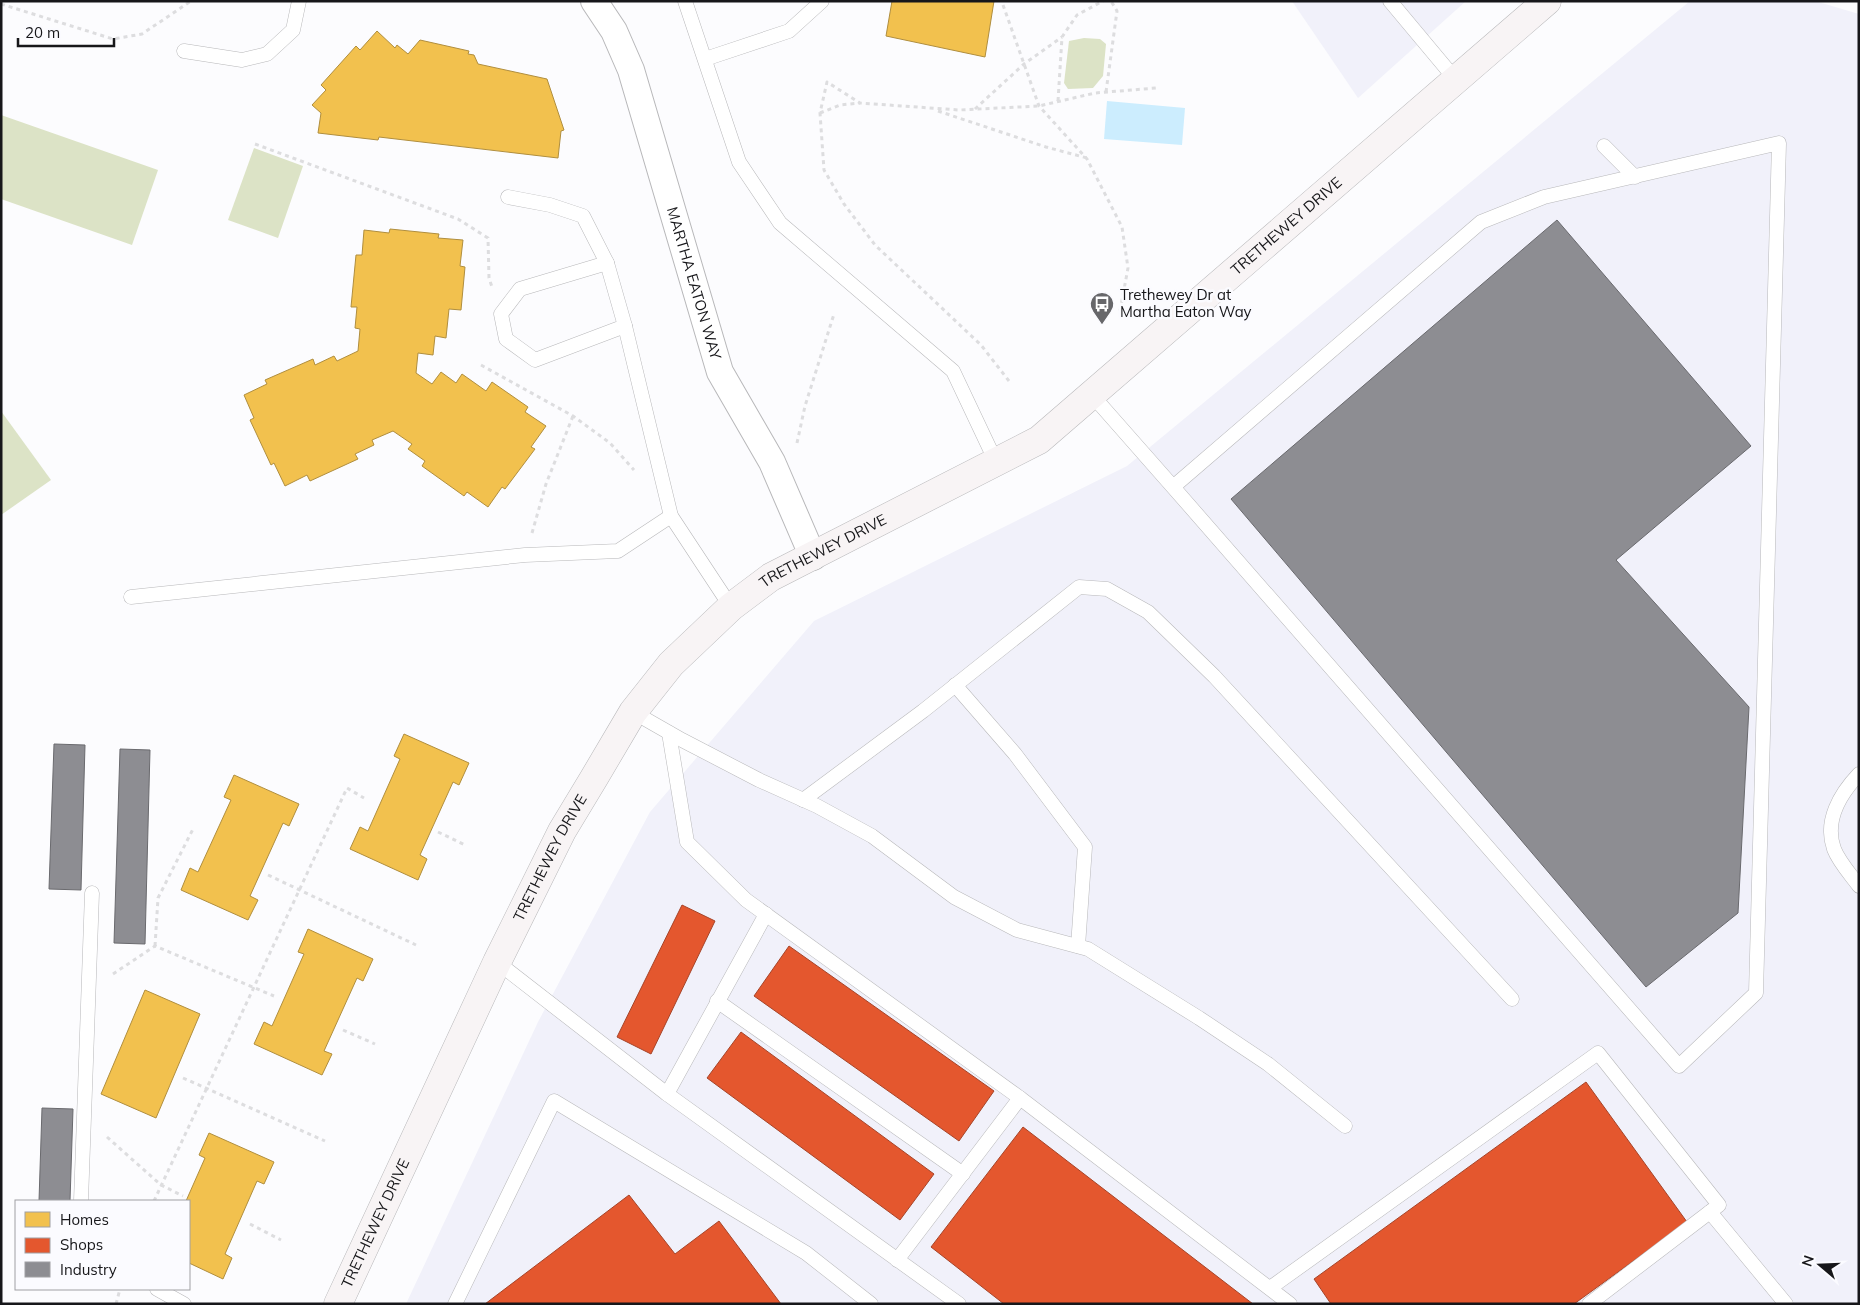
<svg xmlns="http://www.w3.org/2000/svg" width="1860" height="1305" font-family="Mulish,sans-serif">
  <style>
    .built { fill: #f1f1fa }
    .green { fill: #dce3c6 }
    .water { fill: #ccedfe }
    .homes { fill: #f2c14e; stroke: #b08e3e }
    .shops { fill: #e4572e; stroke: #a64428 }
    .industry { fill: #8d8d92; stroke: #6a6a6e }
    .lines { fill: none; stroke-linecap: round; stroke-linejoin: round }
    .lane-casing { stroke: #b8b8ba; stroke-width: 15 }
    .street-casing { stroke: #b8b8ba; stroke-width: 28 }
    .secondary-casing { stroke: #b8b8ba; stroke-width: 29 }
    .path { stroke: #dddddf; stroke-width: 3; stroke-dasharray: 4 4; stroke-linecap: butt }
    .lane { stroke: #fff; stroke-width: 14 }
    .street { stroke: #fff; stroke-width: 26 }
    .secondary { stroke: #f8f4f5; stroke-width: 28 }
    .labels { text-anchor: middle; stroke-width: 5; stroke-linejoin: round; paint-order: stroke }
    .street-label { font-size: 15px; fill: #17171a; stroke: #fbfbff }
    .poi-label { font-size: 15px; fill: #17171a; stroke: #fbfbff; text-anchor: start }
  </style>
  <rect width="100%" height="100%" fill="#fcfcfe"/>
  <g class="built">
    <polygon points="1292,1 1466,1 1358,98"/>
    <polygon points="1690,1 1815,1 1859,14 1859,1304 406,1304 538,1022 650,812 814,621 1127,466"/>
  </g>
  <g class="green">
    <polygon points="1084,38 1100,39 1106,44 1103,76 1093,88 1068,89 1064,83 1069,41"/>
    <polygon points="1,115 158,170 132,245 1,199"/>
    <polygon points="254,148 303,166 278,238 228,220"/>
    <polygon points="1,411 51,480 1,515"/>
  </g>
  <polygon class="water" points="1107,101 1185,108 1182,145 1104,139"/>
  <g class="homes">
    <polygon points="892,1 994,1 985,57 886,36"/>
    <polygon points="377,31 395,48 397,45 408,54 420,40 469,51 468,54 474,55 478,64 547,79 564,130 561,131 558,158 379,137 378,140 318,133 321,113 312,105 326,90 321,85 356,46 360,50"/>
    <polygon points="390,229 439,234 438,238 463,240 460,266 465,267 461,310 449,309 446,338 435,336 433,355 418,353 416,373 432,384 441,372 456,383 462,374 486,391 492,382 528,407 525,412 546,426 531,447 535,449 505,489 502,487 488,507 467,492 464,496 422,466 425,461 408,449 412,444 393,431 372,440 374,445 355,454 358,459 310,481 307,475 285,486 274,463 271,465 250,420 254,418 244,395 267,384 265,380 313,359 315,365 334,356 337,361 358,351 360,329 355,328 357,307 351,307 356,255 362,255 364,230 389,233"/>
    <polygon points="404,734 469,763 459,785 453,782 420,855 427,859 418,880 350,849 360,827 368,831 400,759 394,756"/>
    <polygon points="234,775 299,804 289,826 283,823 250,896 258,900 248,920 181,890 190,868 198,872 231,800 224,797"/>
    <polygon points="308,929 373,959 363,981 357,978 324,1051 332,1054 322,1075 254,1044 264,1022 272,1026 304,954 298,952"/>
    <polygon points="145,990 200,1014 156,1118 101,1094"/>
    <polygon points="209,1133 274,1162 264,1184 257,1181 225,1254 232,1258 223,1279 189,1263 189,1201 186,1201 205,1158 199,1155"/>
  </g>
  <g class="shops">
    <polygon points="682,905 715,921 651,1054 617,1037"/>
    <polygon points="789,946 994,1091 959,1141 754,996"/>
    <polygon points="741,1032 934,1174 900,1220 707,1078"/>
    <polygon points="1586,1082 1687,1222 1574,1304 1331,1304 1314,1279"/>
    <polygon points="1023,1127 1253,1304 1004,1304 931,1247"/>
    <polygon points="629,1195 675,1254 719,1221 781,1304 485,1304"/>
  </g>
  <g class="industry">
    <polygon points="1557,220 1751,446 1616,560 1749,707 1738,913 1646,987 1231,499"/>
    <polygon points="54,744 85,745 81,890 49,889"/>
    <polygon points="120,749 150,750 145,944 114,943"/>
    <polygon points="42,1108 73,1109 70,1201 39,1201"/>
  </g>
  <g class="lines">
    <g class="lane-casing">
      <g id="lane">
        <polyline points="685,1 739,162 780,223 953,371 996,462"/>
        <polyline points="1390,1 1456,80"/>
        <polyline points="184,51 242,60 267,54 293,30 299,1"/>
        <polyline points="705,59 789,31 822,1"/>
        <polyline points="1604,146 1635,177"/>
        <polyline points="508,197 550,205 583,216 607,263 625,326 671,516 731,607"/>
        <polyline points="607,263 520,289 501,314 506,339 535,360 625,326"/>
        <polyline points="1092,395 1173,487 1679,1066 1756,993 1779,143 1544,197 1481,222 1173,487"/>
        <polyline points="131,597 525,555 618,551 671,516"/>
        <polyline points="955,685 1015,754 1085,847 1078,946"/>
        <polyline points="633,712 682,740 759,780 817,806 872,836 954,897 1017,930 1088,949 1199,1018 1268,1064 1345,1126"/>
        <polyline points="669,733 687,842 746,900 1020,1098 1290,1304"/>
        <path d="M1859 774C1840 794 1824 821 1834 849 1839 862 1851 875 1859 886"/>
        <polyline points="803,800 923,711 1079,587 1107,589 1148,612 1214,676 1512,999"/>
        <polyline points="497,962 667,1094 959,1304"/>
        <polyline points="717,1001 963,1174"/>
        <polyline points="667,1094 766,914"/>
        <polyline points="81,1201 92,893"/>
        <polyline points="1710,1212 1786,1304"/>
        <polyline points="897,1260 1020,1098"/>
        <polyline points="1270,1288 1598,1053 1719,1205 1589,1304"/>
        <polyline points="157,1289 184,1304"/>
        <polyline points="455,1304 554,1101 806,1253 871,1304"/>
      </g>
    </g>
    <g class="street-casing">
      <g id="street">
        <path id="s1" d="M594 1 614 31 631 70 720 372 772 462 813 557"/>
      </g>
    </g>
    <g class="secondary-casing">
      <g id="secondary">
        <path id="s2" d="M338 1304 497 962 562 831 594 778 633 712 671 664 731 607 771 577 1039 440 1547 1"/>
      </g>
    </g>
    <g class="path">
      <polyline points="1,4 113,39 142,34 191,1"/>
      <polyline points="1003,5 1039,106 1087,159 1122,227 1128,268 1120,311"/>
      <polyline points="1106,92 1117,11 1111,1"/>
      <polyline points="1058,101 1062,37 1077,15 1103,1"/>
      <polyline points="975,109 1024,64 1062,37"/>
      <polyline points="938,111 1046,147 1087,158"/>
      <polyline points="820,113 840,105 860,103"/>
      <polyline points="255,144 458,219 488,238 489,278 492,287"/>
      <polyline points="481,365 573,416 610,443 634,470"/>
      <polyline points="1009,381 981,345 875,245 844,204 824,170 820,113 827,82 860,103 959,110 1039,106 1095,93 1156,88"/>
      <polyline points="797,443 805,406 834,314"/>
      <polyline points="532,533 546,484 573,416"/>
      <polyline points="438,832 465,845"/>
      <polyline points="268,875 416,945"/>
      <polyline points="155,946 158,898 193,829"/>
      <polyline points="113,974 155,946 274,996"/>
      <polyline points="343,1030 375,1044"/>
      <polyline points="183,1078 325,1141"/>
      <polyline points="107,1137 161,1185 183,1196"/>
      <polyline points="154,1201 347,788 364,798"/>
      <polyline points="250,1224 281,1240"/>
      <polyline points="116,1304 120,1289"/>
    </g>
    <use href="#lane" class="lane"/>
    <use href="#street" class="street"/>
    <use href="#secondary" class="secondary"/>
  </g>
  <defs>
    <g id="bus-pin" transform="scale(1.25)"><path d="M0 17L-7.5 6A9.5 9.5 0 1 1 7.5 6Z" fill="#67676a" stroke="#fbfbff"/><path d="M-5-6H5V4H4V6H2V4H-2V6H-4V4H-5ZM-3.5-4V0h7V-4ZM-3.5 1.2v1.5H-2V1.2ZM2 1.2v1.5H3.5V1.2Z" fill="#fff"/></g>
  </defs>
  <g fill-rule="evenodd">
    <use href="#bus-pin" x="1102" y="304"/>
  </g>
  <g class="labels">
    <g class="street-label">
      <text dy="5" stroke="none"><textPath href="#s2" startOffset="1484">TRETHEWEY DRIVE</textPath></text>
      <text dy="5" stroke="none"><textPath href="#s1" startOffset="301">MARTHA EATON WAY</textPath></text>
      <text dy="5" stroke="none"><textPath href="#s2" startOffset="914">TRETHEWEY DRIVE</textPath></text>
      <text dy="5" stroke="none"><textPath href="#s2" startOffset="494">TRETHEWEY DRIVE</textPath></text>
      <text dy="5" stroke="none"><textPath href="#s2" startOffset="89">TRETHEWEY DRIVE</textPath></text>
    </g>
    <g class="poi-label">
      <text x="1120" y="300">Trethewey Dr at<tspan x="1120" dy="17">Martha Eaton Way</tspan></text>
    </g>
  </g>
  <rect width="1860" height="1305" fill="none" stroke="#17171a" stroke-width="5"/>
  <rect x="15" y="1200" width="175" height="90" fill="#fbfbff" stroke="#a0a0a3"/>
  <rect x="25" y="1212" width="25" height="15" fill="#f2c14e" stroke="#a0a0a3"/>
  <text x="60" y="1225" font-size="15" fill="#17171a">Homes</text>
  <rect x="25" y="1238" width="25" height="15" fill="#e4572e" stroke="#a0a0a3"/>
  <text x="60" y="1250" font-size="15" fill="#17171a">Shops</text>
  <rect x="25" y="1262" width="25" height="15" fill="#8d8d92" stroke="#a0a0a3"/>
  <text x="60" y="1275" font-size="15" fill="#17171a">Industry</text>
  <g transform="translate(1820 1265) rotate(289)" stroke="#fbfbff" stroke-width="4" paint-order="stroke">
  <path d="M0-4L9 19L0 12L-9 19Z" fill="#17171a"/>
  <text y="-8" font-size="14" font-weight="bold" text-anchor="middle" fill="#17171a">N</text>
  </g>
  <path d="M18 38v8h96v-8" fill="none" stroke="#17171a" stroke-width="2.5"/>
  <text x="25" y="38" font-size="15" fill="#17171a" stroke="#fbfbff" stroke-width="4" paint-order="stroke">20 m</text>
</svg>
